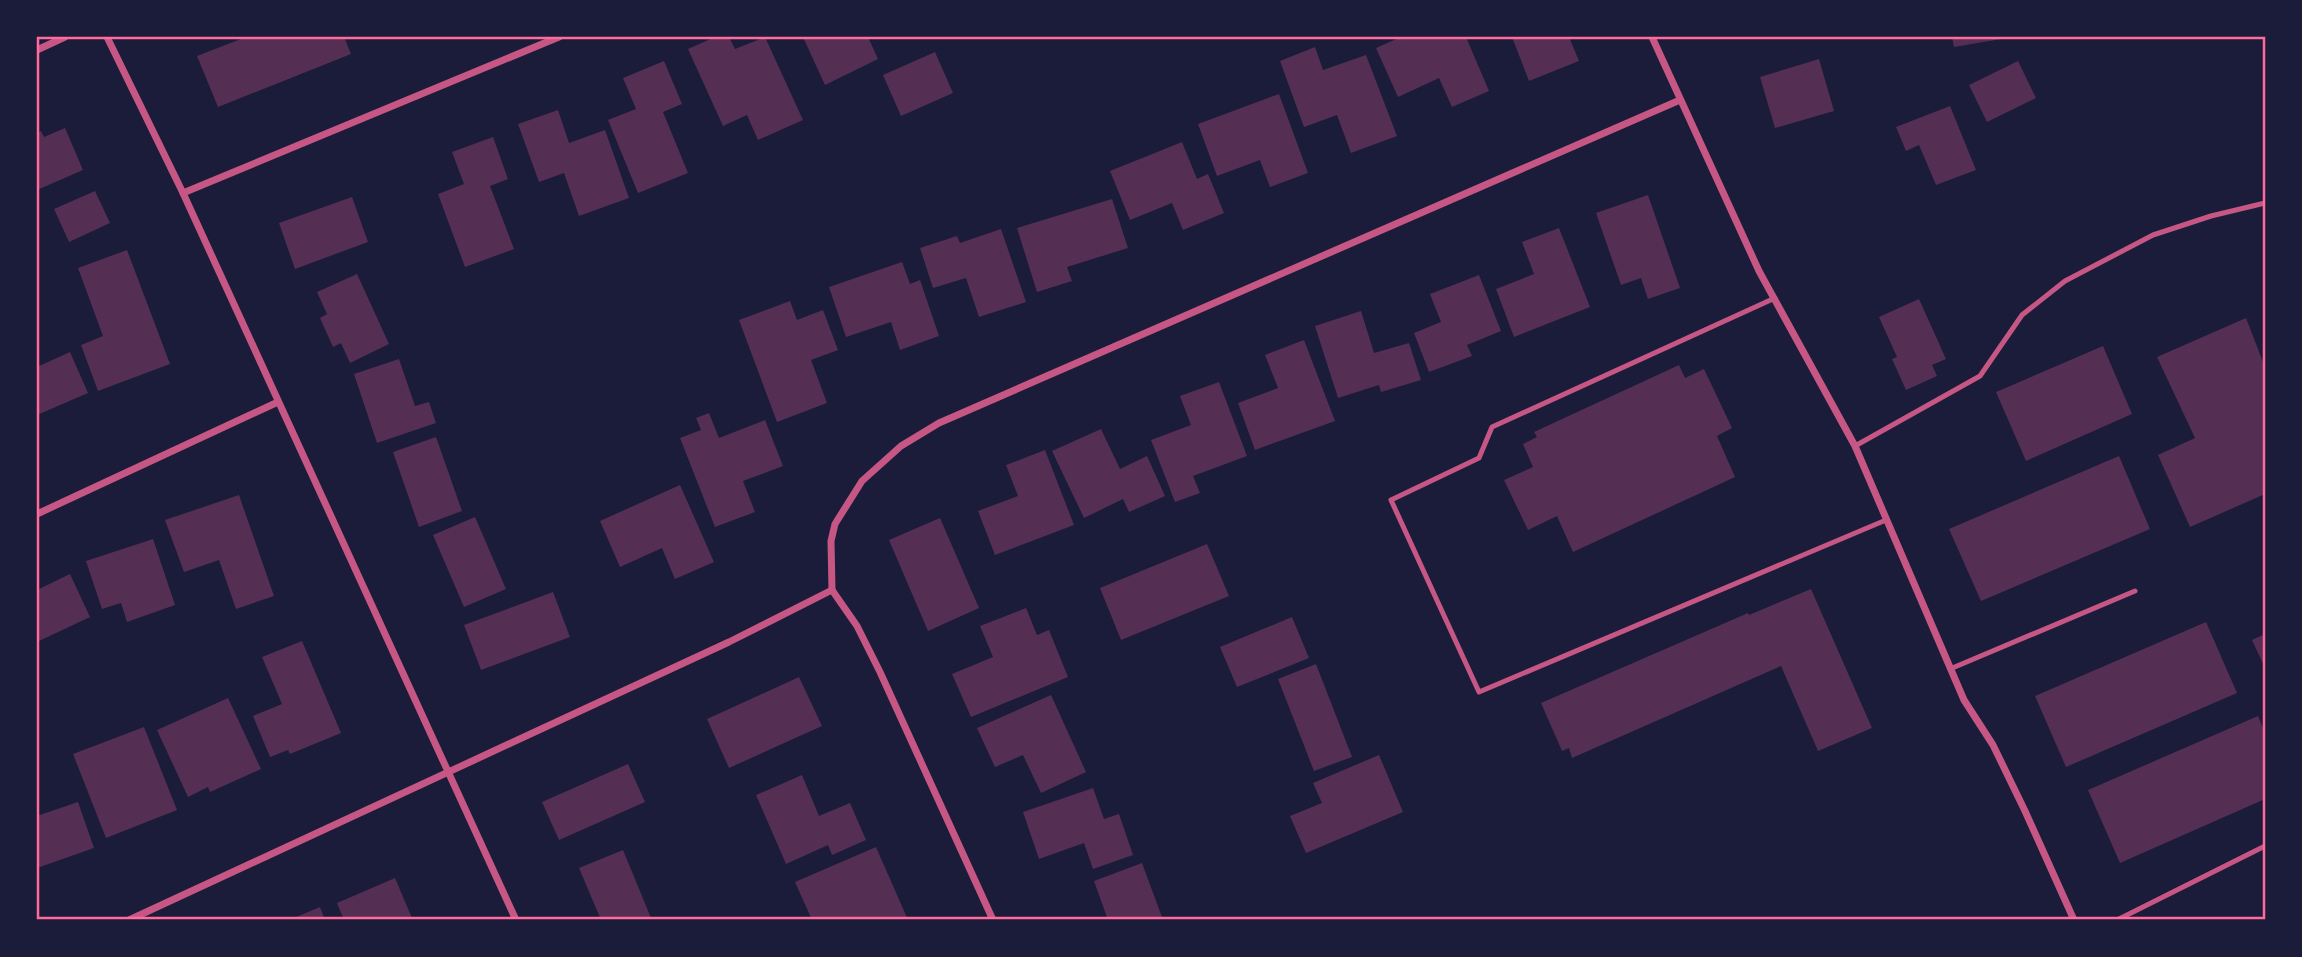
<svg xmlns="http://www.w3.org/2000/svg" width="2302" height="957" font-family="'Nunito Sans',sans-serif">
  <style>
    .building { fill: #542f53 }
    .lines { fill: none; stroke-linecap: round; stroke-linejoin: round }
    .service { stroke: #c65784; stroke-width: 5 }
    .minor { stroke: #c65784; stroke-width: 7 }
    .neatline { fill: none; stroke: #ff6b9d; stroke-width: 2.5 }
  </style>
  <rect width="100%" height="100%" fill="#1b1b3a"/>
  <g class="building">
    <polygon points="246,37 344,37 351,54 218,107 197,56"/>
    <polygon points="715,37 729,37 735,49 765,37 803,120 758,140 747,115 723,126 688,49"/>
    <polygon points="803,37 868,37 878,59 825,85"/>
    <polygon points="1401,37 1466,37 1489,91 1452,107 1439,78 1398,97 1376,48"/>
    <polygon points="1512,37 1569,37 1579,61 1529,81"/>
    <polygon points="1952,37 2007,37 2007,38 1954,47"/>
    <polygon points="1315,47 1323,70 1366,55 1397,136 1351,153 1337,115 1304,127 1280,61"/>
    <polygon points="935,52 953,93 901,116 883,75"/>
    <polygon points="1819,59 1834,111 1775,128 1760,77"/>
    <polygon points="664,61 682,104 663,112 688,173 638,193 608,120 636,109 623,78"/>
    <polygon points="2018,61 2036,98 1987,122 1969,85"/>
    <polygon points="1279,94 1308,173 1270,187 1260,160 1217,176 1198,124"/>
    <polygon points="1950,106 1976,170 1936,185 1919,145 1906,151 1896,127"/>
    <polygon points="558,110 569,143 605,130 629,198 579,216 564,173 539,182 518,124"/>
    <polygon points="65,128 83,170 37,190 37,133 41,131 44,137"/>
    <polygon points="493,137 508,179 490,186 514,249 465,267 438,194 464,184 452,152"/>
    <polygon points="1182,142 1197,179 1208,174 1224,213 1183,230 1172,203 1130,220 1110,171"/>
    <polygon points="95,191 110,223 69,242 54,209"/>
    <polygon points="1648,195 1680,288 1648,299 1641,278 1621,285 1596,213"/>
    <polygon points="352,197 368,242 295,269 279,223"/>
    <polygon points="1112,199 1128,248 1067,267 1072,281 1037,292 1017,228"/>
    <polygon points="1559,228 1590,307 1514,337 1496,289 1534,274 1522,242"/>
    <polygon points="1001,229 1026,302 979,317 966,278 933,288 920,248 957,236 960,243"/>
    <polygon points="127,250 170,364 98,391 81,345 103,336 78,268"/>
    <polygon points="902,262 910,284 920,280 939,336 900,350 891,322 846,337 829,287"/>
    <polygon points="357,274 389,344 350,363 341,343 333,347 320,318 327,314 317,292"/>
    <polygon points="1479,275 1501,331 1467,345 1472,356 1429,372 1414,333 1441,322 1430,294"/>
    <polygon points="1919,299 1946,359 1932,365 1937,376 1906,390 1892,359 1897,357 1879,317"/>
    <polygon points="790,301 797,320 823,310 838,350 811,360 827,403 777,422 739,320"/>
    <polygon points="1361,311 1374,353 1409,343 1421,380 1381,392 1379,385 1338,398 1315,326"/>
    <polygon points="2246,318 2265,367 2265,494 2190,527 2158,455 2195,438 2157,357"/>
    <polygon points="1304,340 1335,421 1255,450 1238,403 1278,388 1265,355"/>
    <polygon points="2103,346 2132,414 2026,461 1996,392"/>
    <polygon points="70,352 88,393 37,415 37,367"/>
    <polygon points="399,359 415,406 429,402 436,423 377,443 354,374"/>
    <polygon points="1679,365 1685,378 1704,369 1732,428 1717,436 1735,477 1573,552 1557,516 1528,530 1504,480 1533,467 1523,444 1537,437 1534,432"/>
    <polygon points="1219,382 1247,456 1193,476 1200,493 1175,502 1151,440 1191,425 1180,396"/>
    <polygon points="709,413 719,438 765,420 783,466 743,481 755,512 715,527 680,438 701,430 696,418"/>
    <polygon points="1101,429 1120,469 1147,456 1165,496 1129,512 1123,499 1084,518 1052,451"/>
    <polygon points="436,437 462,511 419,527 393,452"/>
    <polygon points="1045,450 1074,525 995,555 978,511 1018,496 1006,465"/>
    <polygon points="2119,456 2150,529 1981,601 1949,529"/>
    <polygon points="680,485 714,562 675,579 662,548 620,567 600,521"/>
    <polygon points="239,495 274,596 236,609 219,560 184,572 165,520"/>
    <polygon points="475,517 506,589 464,607 433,535"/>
    <polygon points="940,518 979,608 928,631 889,540"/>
    <polygon points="153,539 175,605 127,622 121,603 102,609 86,561"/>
    <polygon points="1207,544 1229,596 1121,640 1100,588"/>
    <polygon points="70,574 90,617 37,642 37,590"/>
    <polygon points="1811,589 1872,728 1818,751 1781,666 1572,758 1569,748 1562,751 1541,703 1748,613 1749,615"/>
    <polygon points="553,592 570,637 481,670 464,625"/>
    <polygon points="1026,608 1037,635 1049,630 1068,677 971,717 952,674 993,657 980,626"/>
    <polygon points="1292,617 1309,658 1237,687 1220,647"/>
    <polygon points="2206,622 2237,693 2066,767 2035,696"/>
    <polygon points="2265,634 2265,668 2252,640"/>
    <polygon points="302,641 341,733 290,754 288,750 270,757 253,716 282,704 262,657"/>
    <polygon points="1316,664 1352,757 1314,771 1278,679"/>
    <polygon points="799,677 822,726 729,768 707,719"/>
    <polygon points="1051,695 1086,772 1041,793 1023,755 995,767 977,728"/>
    <polygon points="228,698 261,769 210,792 208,787 188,797 157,730"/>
    <polygon points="2258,716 2265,733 2265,799 2120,863 2088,790"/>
    <polygon points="144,727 177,810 106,838 73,754"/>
    <polygon points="1379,755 1403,812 1306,853 1290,816 1322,803 1313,783"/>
    <polygon points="628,764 645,802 559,840 542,802"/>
    <polygon points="802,775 819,816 850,803 866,840 832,855 828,845 786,864 756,795"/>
    <polygon points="1093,788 1104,819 1119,814 1133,855 1093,869 1084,843 1039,859 1023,812"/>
    <polygon points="78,802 94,848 37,868 37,816"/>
    <polygon points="876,847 908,920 812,920 795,882"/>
    <polygon points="623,850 651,918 645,920 601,920 579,868"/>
    <polygon points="1142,863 1163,920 1108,920 1094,881"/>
    <polygon points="395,878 412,918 407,920 344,920 337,903"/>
    <polygon points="320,907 325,920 289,920"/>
  </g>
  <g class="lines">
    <g class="service">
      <polyline points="1775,298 1492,427 1479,458 1391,500 1479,692 1886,520"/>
      <polyline points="1855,446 1980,376 2022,315 2065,281 2153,235 2211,216 2265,203"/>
      <polyline points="1950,669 2135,591"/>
      <polyline points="2117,920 2265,846"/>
    </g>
    <g class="minor">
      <polyline points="107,37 183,193 516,920"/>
      <polyline points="1652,37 1759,271 1855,446 1964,700 1993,745 2025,811 2074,920"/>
      <polyline points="37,50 65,37"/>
      <polyline points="183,193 559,37"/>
      <polyline points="37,514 278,402"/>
      <polyline points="832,590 831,541 835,524 862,481 901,446 939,423 1680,100"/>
      <polyline points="832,590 857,626 880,672 993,920"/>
      <polyline points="129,920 729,642 832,590"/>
    </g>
  </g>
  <rect width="2302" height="957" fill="none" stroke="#1b1b3a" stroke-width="77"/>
  <rect x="38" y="38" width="2226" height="880" class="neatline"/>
</svg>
